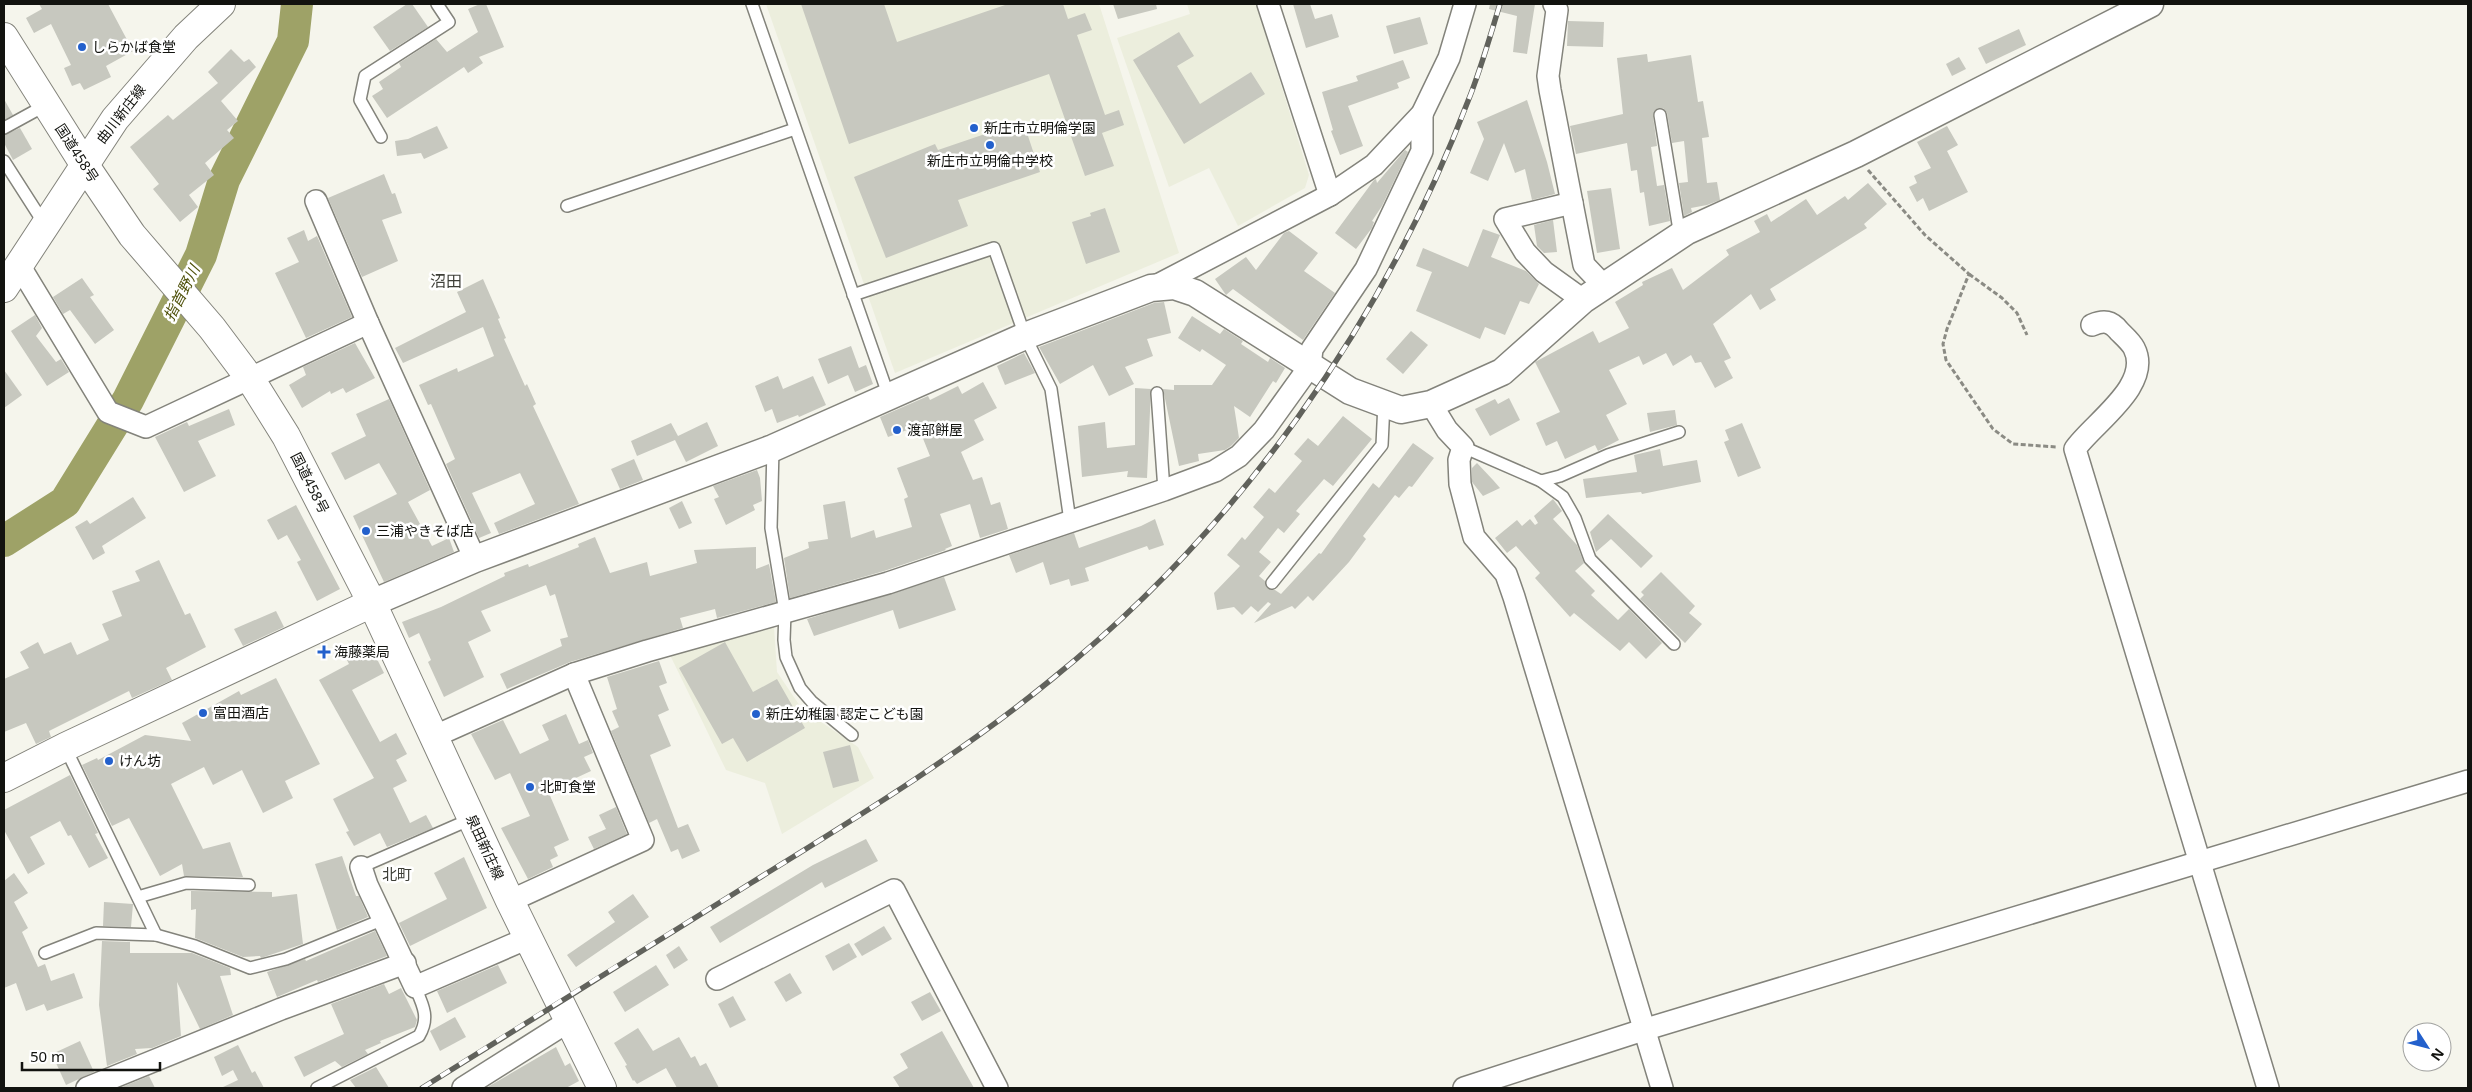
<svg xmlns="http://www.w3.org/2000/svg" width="2472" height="1092" font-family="'Noto Sans','Noto Sans JP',sans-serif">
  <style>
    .built { fill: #eceedd }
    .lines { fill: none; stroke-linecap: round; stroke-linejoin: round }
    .river { stroke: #9ea267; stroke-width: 32 }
    .building { fill: #c7c8bf }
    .service-casing { stroke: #83837b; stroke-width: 14 }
    .minor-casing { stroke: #83837b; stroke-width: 24 }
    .tertiary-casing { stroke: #83837b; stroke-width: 29 }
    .secondary-casing { stroke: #83837b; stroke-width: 30 }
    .trunk-casing { stroke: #83837b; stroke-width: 30 }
    .path { stroke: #8b8b84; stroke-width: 3; stroke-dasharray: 5 2.5; stroke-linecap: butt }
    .service { stroke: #fff; stroke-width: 11 }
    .minor { stroke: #fff; stroke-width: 21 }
    .tertiary { stroke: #fff; stroke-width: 26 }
    .secondary { stroke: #fff; stroke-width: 28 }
    .trunk { stroke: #fff; stroke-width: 28 }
    .rail-casing { stroke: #61625c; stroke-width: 5.5 }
    .rail { stroke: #fff; stroke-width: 4; stroke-dasharray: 11; stroke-linecap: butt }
    .poi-dot { fill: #2360cc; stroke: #fff; stroke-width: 2 }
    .labels { text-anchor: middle; stroke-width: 5; stroke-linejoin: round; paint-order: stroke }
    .poi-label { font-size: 14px; fill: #12130f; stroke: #fff; text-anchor: start }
    .street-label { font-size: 14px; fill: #12130f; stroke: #fff }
    .water-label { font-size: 15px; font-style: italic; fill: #51530d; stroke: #fff }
    .neighbourhood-label { font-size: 15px; fill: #3e3f38; stroke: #fff }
    .quarter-label { font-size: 16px; fill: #3e3f38; stroke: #fff }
  </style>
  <rect width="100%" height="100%" fill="#f5f5ec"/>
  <g class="built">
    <polygon points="766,4 1099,4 1179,253 895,373"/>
    <polygon points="1187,4 1256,4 1309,175 1305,188 1238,226 1209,168 1169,187 1117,38 1190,14"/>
    <polygon points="774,627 777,672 802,709 858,747 874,778 782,834 765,783 726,770 670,655"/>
  </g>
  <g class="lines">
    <polyline class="river" points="4,541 65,502 128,400 201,255 224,180 293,41 297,4"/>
  </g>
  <g class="building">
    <polygon points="39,4 108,4 133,51 106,66 111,77 84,90 80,83 72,86 64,68 71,65 51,24 34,33 26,18 42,9"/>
    <polygon points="407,4 412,4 428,27 390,51 373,27"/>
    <polygon points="480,4 486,4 504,47 479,57 483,63 468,73 464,67 387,118 372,96 383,89 379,82 401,67 399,63 436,39 447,52 478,32 468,9"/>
    <polygon points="801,4 884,4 897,42 1008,4 1063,4 1068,19 1085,13 1092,30 1077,35 1105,115 1119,110 1124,125 1102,133 1114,166 1085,176 1049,74 849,144"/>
    <polygon points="1113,4 1156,4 1157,9 1118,19"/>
    <polygon points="1293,4 1310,4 1315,19 1332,14 1339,37 1306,48"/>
    <polygon points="1490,4 1535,4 1527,54 1513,52 1517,16 1489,9"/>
    <polygon points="1420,17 1428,44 1394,54 1386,26"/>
    <polygon points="1568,21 1604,22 1603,47 1567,46"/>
    <polygon points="2019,29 2026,45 1986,64 1978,48"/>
    <polygon points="1179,32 1194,56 1177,66 1200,104 1251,72 1265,94 1184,144 1133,60"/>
    <polygon points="231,49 244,62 249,59 256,67 221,101 238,121 227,130 234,138 205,163 214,175 189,195 198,207 180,222 153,189 159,184 130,147 168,115 173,120 218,83 208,72"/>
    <polygon points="1647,54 1648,62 1691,55 1698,102 1703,101 1709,137 1702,138 1707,183 1717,182 1720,200 1707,205 1691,208 1692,212 1684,216 1679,183 1688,182 1684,141 1672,143 1667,113 1663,108 1658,108 1653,116 1657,146 1651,147 1657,186 1664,185 1670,221 1649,226 1644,192 1640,193 1637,170 1631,171 1627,143 1576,154 1570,126 1623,114 1617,58"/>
    <polygon points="1959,57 1966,69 1952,76 1946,64"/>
    <polygon points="1403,60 1410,78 1397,83 1399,88 1348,106 1363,146 1340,155 1331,131 1333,130 1322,92 1358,81 1356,76"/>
    <polygon points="4,99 13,115 4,120"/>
    <polygon points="1527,100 1547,162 1555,194 1532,200 1525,169 1515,173 1504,143 1488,181 1470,173 1484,139 1477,122"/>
    <polygon points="1023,121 1040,172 958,200 968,226 886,258 854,177 935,144 938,150"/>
    <polygon points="437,126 448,148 424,159 421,153 397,156 395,141 408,139"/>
    <polygon points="1947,126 1958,145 1947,151 1968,192 1929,211 1923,198 1917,202 1909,187 1917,183 1914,176 1931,168 1917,142"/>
    <polygon points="20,128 32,149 13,160 4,143 4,135"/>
    <polygon points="1405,150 1408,152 1382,206 1372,221 1374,222 1372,228 1356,249 1335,233 1374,180 1376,179 1377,183"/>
    <polygon points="384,174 392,194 395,193 402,213 382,220 398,261 362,277 328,198"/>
    <polygon points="1868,183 1887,204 1864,224 1867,228 1770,289 1776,300 1760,310 1751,294 1713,324 1731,358 1724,361 1733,378 1715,388 1701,362 1695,363 1691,355 1673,366 1666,353 1643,365 1639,356 1609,370 1627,404 1606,415 1619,440 1598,451 1595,445 1565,459 1557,441 1546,446 1536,423 1560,412 1535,362 1593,331 1599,343 1629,328 1615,302 1643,285 1642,282 1672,268 1683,290 1729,255 1726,250 1760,232 1754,221 1767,214 1771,222 1806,199 1817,215 1845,196 1848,200"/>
    <polygon points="1611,188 1620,249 1597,253 1587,191"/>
    <polygon points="1105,208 1120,252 1086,264 1072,222 1091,216 1090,213"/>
    <polygon points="1553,220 1557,252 1544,253 1537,246 1534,225"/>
    <polygon points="1483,229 1500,235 1491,257 1526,271 1539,284 1529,304 1520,301 1505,335 1485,327 1480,339 1416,311 1432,272 1416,266 1423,248 1468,267"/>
    <polygon points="304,230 308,241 317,236 352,317 306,338 275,273 299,262 287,238"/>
    <polygon points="1289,231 1318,253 1304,271 1335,293 1303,340 1233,289 1226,295 1215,279 1246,257 1256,270 1284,233"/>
    <polygon points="82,278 94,295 90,297 114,330 95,344 70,310 63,314 53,297"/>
    <polygon points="483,279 500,318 498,319 506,338 504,339 525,386 527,384 536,404 533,406 579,504 499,534 494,523 535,504 520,473 472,493 491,533 479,538 446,464 455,459 431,404 428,405 419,385 457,368 458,372 494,356 483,327 403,363 395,348 466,312 457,292"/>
    <polygon points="1164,302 1171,333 1147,339 1153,356 1125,367 1134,384 1109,396 1093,365 1060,384 1039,347 1154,303"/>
    <polygon points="35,315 42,328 36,336 56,362 61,359 69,372 47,386 11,331"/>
    <polygon points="1192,316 1220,334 1224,329 1243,341 1241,344 1268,362 1270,358 1285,368 1276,383 1273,381 1250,417 1234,406 1239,438 1231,446 1225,450 1198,454 1199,461 1179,466 1163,389 1174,390 1174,385 1212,385 1226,365 1202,349 1200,352 1178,338"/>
    <polygon points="1411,331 1428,345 1403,374 1386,359"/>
    <polygon points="355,343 375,378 346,393 343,388 331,394 330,391 302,408 289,385 306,375 303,367"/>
    <polygon points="851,346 859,368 866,365 873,384 855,392 848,375 828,384 818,359"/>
    <polygon points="1024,353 1035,373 1005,385 997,366"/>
    <polygon points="4,370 22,395 4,408"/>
    <polygon points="778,376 783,389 813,376 826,405 799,417 798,415 777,423 772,409 765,412 755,386"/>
    <polygon points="983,382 997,408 974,420 984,440 961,452 973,480 982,477 991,505 1000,502 1008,529 980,538 970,504 940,514 952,546 945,549 946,550 884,571 790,598 784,558 809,548 808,542 828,539 823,505 845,501 851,538 874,530 876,538 912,527 904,499 908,497 897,468 930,456 918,426 888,437 880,417 928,396 930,400 958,386 962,394"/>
    <polygon points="1135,388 1151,389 1147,478 1127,477 1128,471 1082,477 1078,426 1105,422 1107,448 1135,445"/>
    <polygon points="1509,398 1520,420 1490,436 1475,409 1495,399 1498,404"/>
    <polygon points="389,399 430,490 408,502 432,546 449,538 454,552 384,582 353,516 397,494 379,463 345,480 331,453 366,436 356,414"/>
    <polygon points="229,409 235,425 198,441 216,476 184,492 155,437 187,422 189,426"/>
    <polygon points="1675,410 1677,425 1650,432 1647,413"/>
    <polygon points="1343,416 1372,439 1333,486 1324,479 1296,511 1300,514 1284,533 1278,528 1259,552 1271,562 1259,576 1265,581 1268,589 1275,590 1281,594 1319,553 1321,554 1373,483 1379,488 1413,443 1434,458 1412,487 1409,486 1399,498 1395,495 1363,536 1366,539 1349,562 1313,601 1308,596 1295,609 1292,606 1254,623 1271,604 1268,602 1258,612 1251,606 1242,615 1234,607 1217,610 1214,593 1240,566 1227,555 1242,537 1245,540 1264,517 1253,507 1269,488 1275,493 1302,461 1294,454 1308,438 1318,446"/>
    <polygon points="707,422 718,446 686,462 675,440 637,456 631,441 671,423 678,436"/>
    <polygon points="1742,423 1761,468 1738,477 1724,442 1729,440 1725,430"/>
    <polygon points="1660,449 1663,466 1697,460 1701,482 1642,494 1641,492 1586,498 1583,479 1637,472 1634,455"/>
    <polygon points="634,459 643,480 620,489 611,469"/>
    <polygon points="1477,463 1493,480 1500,488 1483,496 1472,482 1472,468"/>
    <polygon points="757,470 760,478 762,501 753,505 755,510 726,525 714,499 719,497 713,486"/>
    <polygon points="133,497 146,518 102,546 105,553 93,560 75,527 87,520 90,524"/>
    <polygon points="1553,499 1562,511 1553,519 1577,545 1584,563 1575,571 1595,591 1591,595 1618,620 1629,609 1662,643 1646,659 1629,642 1620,651 1574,613 1570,617 1535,578 1540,573 1516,546 1507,553 1495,538 1517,520 1522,526 1530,519 1535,525 1538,523 1534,516"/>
    <polygon points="682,501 692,523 679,529 669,508"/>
    <polygon points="296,505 340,589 317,601 297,562 301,560 287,535 278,540 267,520"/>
    <polygon points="1608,514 1653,556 1641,568 1611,539 1596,552 1590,532"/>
    <polygon points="1155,519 1164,545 1149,550 1147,546 1085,568 1089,581 1071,586 1069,579 1050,585 1043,562 1016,573 1009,555 1074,533 1079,548 1141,526"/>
    <polygon points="595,537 610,573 647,562 650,576 697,563 694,550 756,547 756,569 769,564 776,602 717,618 715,609 680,618 683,628 570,662 507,689 500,674 562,646 560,639 568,637 555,594 550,596 546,585 481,611 491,631 468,642 484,677 444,697 428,662 431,660 419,633 409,638 402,622 441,607 505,576 504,573 528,564 529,567 579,547 578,544"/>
    <polygon points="159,560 185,615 190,613 206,647 166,668 172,680 132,698 129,691 49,731 51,737 36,744 26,723 4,732 4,679 29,668 20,652 38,642 44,654 71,642 77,655 109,640 102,624 122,616 112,591 140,581 135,571"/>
    <polygon points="1661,572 1695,606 1689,613 1702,624 1685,643 1640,599 1644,595 1641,592"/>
    <polygon points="944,577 956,610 899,629 893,610 814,636 807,619"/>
    <polygon points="276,611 284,627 243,646 234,629"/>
    <polygon points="725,642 753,692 777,679 805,728 747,762 733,738 722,744 679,668"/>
    <polygon points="370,645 384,673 352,690 380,742 396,733 407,754 396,760 407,781 393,788 410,823 426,815 433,828 387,847 380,833 354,846 346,832 349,831 333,799 374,778 319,680 349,664 346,658"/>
    <polygon points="659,661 667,683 659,686 669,710 658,715 671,746 650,755 678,828 688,824 700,851 682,859 678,849 671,852 657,819 649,823 611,731 619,727 612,711 617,709 607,677"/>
    <polygon points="276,678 320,764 285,781 293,798 263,813 242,770 213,785 204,767 171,784 203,849 230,842 243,877 184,876 182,864 160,876 129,818 112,826 82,765 97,758 98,760 145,735 191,741 182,723 239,691 241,695"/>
    <polygon points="566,714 579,744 588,740 593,753 584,757 591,771 548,791 569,840 554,847 558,856 550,860 553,867 528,879 501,828 530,816 510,773 495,780 471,734 503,720 520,754 549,740 542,725"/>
    <polygon points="850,745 859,781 833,788 823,752"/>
    <polygon points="70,775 98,833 95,834 108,858 89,868 71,835 68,836 60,821 30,837 45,864 28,874 4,830 4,810"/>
    <polygon points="616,807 627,834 594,849 588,837 606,829 599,815"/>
    <polygon points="866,839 878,861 825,888 822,882 720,943 710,927 813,865"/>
    <polygon points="342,856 356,896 359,896 368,917 337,930 315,864"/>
    <polygon points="464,857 487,908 410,946 399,923 447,899 434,873"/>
    <polygon points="14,873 28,893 14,902 28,928 22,932 38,967 45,964 51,981 74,973 83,998 47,1011 44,1004 26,1011 16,983 4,988 4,881"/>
    <polygon points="191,891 272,892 272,897 297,894 303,944 261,958 260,956 243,957 195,938 196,909 191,910"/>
    <polygon points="633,894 649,917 576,967 567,955 615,922 608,912"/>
    <polygon points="104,902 133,904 131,927 103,926"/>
    <polygon points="884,926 892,939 862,956 854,944"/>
    <polygon points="375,931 387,956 318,982 317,980 277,997 267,972 305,959 306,961"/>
    <polygon points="102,941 130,942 130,953 192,953 230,968 231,975 220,976 233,1015 200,1029 177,982 181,1036 152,1048 135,1049 137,1054 107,1066 99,1005"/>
    <polygon points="849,943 857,957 833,971 825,956"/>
    <polygon points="679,946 688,960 674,969 666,955"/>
    <polygon points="498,965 507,983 447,1013 437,991"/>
    <polygon points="656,965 669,985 625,1012 613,992"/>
    <polygon points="790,973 802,993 786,1002 774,982"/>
    <polygon points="384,984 389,994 401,988 417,1020 415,1027 380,1041 381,1043 365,1050 368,1054 342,1067 335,1061 304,1077 294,1057 344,1034 331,1004"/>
    <polygon points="930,992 941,1011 922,1021 911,1002"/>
    <polygon points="733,996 746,1020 730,1028 718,1004"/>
    <polygon points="455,1017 466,1037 440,1051 430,1031"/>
    <polygon points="638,1028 653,1051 679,1037 691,1058 695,1056 700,1066 706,1063 719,1088 677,1088 666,1068 637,1084 634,1080 633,1081 625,1066 627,1065 614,1043"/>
    <polygon points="942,1031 974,1088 900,1088 893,1077 908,1068 900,1054"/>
    <polygon points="80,1041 94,1072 66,1085 52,1054"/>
    <polygon points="238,1045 252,1073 255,1071 264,1088 221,1088 238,1080 233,1070 222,1076 214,1057"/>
    <polygon points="556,1047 565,1066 570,1063 579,1081 566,1088 486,1088"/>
    <polygon points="376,1067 389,1088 356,1088 350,1080"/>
    <polygon points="149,1076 155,1088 122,1087"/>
  </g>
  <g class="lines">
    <g class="service-casing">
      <g id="service">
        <polyline points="752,4 889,397"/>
        <polyline points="1660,115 1680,236"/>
        <polyline points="4,128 46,105"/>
        <polyline points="381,137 360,100 365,76 449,22 437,4"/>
        <polyline points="4,161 45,225"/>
        <polyline points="567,206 795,129"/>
        <polyline points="853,295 994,248 1025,336 1051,389 1070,521"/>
        <polyline points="1157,393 1164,490"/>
        <polyline points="1463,447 1541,481 1560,476 1608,455 1679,432"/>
        <polyline points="773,448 771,528 785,612 784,640 786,657 800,688 812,702 852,735"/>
        <polyline points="1541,481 1563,497 1575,518 1590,559 1674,644"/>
        <polyline points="1272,583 1382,445 1384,403"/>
        <polyline points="65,747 156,935"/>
        <polyline points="361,867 471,819"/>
        <polyline points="138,897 186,883 249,885"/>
        <polyline points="45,953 96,933 156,935 195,946 250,968 286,959 384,919"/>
        <path d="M317 1088 419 1036C430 1018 423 1005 415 987"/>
      </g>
    </g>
    <g class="minor-casing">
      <g id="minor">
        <polyline points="1268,4 1330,195"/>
        <polyline points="1554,4 1557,10 1548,76 1550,90 1584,265 1604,286"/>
        <polyline points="316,201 368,323 475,559"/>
        <polyline points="1572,203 1505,219 1525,252 1544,272 1583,300"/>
        <polyline points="19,265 108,412 146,427 368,323"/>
        <polyline points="1154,287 1330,195 1374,165 1422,114 1449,58 1465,4"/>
        <path d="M2092 325C2104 320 2111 321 2119 331 2124 336 2131 342 2134 348 2153 385 2093 423 2075 449L2268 1088"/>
        <polyline points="1431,404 1447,430 1463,447 1459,460 1460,484 1474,537 1506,574 1514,597 1662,1088"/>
        <polyline points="433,737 574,674 647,651 888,583 1164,490 1215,471 1239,456 1264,430 1310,366 1312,349 1366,269 1422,151 1422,114"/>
        <polyline points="361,867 367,885 415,987 528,938"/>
        <polyline points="510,901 643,840 574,674"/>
        <polyline points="717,979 894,890 997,1088"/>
        <polyline points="87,1088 281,1009 405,963"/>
        <polyline points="463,1088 569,1021"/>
        <polyline points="1464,1088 1643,1030 2468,781"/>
      </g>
    </g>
    <g class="tertiary-casing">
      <polyline id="tertiary" points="372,603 475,559 773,448 1025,336 1151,288 1174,286 1195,293 1350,391 1401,410 1431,404 1502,372 1583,300 1687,231 1856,154 2150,4"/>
    </g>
    <g class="secondary-casing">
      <g id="secondary">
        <polyline points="4,288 115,119 186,37 221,4"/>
        <polyline points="372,603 510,901 602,1088"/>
      </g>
    </g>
    <g class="trunk-casing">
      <polyline id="trunk" points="4,37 84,164 132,235 212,328 251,380 286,436 372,603 65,747 4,778"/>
    </g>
    <g class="path">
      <polyline points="1868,170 1925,235 1969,274 1947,329 1943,344 1946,360 1993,429 2013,444 2057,447"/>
      <polyline points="1969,274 2002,298 2017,313 2027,335"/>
    </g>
    <use href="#service" class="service"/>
    <use href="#minor" class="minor"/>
    <use href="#tertiary" class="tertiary"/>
    <use href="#secondary" class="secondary"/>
    <use href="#trunk" class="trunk"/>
    <g class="rail-casing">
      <path id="rail" d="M422 1088C531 1019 641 951 751 883 854 819 958 756 1052 679 1238 529 1383 324 1468 101 1481 69 1490 36 1500 4"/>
    </g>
    <use href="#rail" class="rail"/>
  </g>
  <g class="poi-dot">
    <circle cx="82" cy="47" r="5"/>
    <circle cx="974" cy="128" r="5"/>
    <circle cx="990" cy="145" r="5"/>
    <circle cx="897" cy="430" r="5"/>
    <circle cx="366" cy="531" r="5"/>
    <path d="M321.5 644.5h5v5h5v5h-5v5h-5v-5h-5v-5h5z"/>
    <circle cx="203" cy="713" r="5"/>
    <circle cx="756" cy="714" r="5"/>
    <circle cx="109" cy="761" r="5"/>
    <circle cx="530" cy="787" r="5"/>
  </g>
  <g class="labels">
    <g class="poi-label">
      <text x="92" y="52">しらかば食堂</text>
      <text x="984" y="133">新庄市立明倫学園</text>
      <text x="990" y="166" text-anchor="middle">新庄市立明倫中学校</text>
      <text x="907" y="435">渡部餅屋</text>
      <text x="376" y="536">三浦やきそば店</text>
      <text x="334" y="657">海藤薬局</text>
      <text x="213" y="718">富田酒店</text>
      <text x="766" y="719">新庄幼稚園 認定こども園</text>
      <text x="119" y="766">けん坊</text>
      <text x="540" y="792">北町食堂</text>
    </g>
    <g class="street-label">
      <text transform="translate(121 114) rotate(-52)" y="5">曲川新庄線</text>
      <text transform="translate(77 153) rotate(57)" y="5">国道458号</text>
      <text transform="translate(310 483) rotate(63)" y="5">国道458号</text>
      <text transform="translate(485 847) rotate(65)" y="5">泉田新庄線</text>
    </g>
    <g class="water-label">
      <text transform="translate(182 293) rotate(-63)" y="5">指首野川</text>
    </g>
    <g class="neighbourhood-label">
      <text x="397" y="880">北町</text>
    </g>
    <g class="quarter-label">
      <text x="446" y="287">沼田</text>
    </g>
  </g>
  <rect width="2472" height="1092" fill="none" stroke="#12130f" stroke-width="10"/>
  <g transform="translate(2427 1047) rotate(126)"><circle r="24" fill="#ffffff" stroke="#a0a19f"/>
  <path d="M0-4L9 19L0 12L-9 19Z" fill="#2360cc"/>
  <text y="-8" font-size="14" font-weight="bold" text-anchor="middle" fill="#12130f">N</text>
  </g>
  <path d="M22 1062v8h138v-8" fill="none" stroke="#12130f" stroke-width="2.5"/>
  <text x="30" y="1062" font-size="15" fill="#12130f" stroke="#ffffff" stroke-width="4" paint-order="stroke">50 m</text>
</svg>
